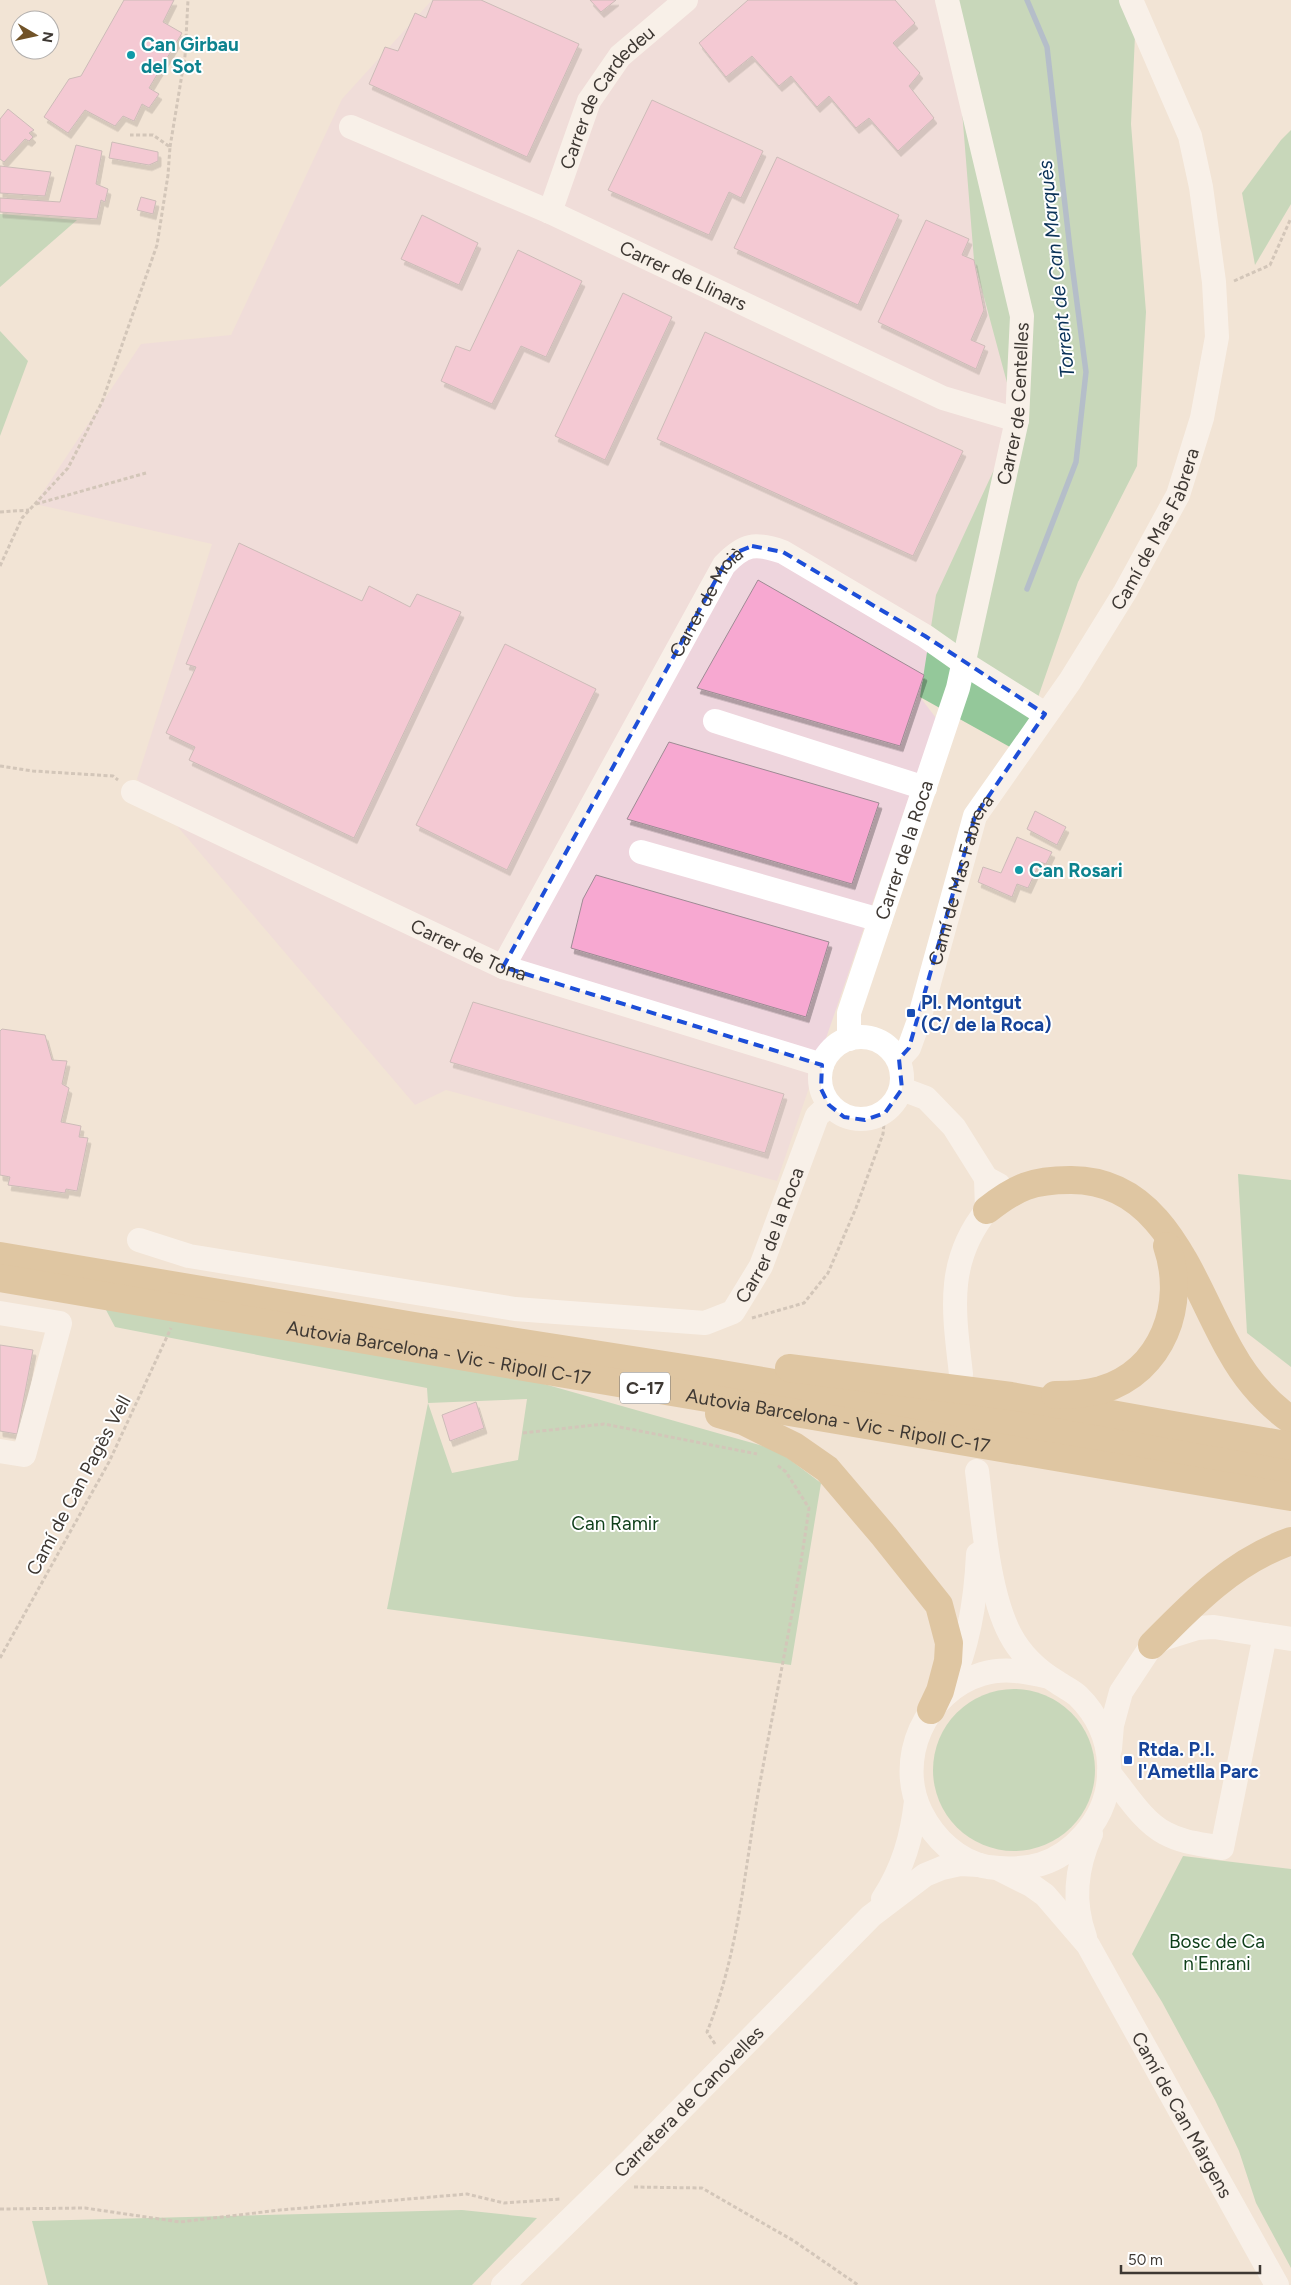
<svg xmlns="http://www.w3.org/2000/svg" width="1291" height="2285" font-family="Figtree,sans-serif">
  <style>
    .industrial { fill: #eed5dd }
    .green { fill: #94c89a; fill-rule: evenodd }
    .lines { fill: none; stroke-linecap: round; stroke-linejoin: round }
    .stream { stroke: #6c91ba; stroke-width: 5.5 }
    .building { fill: #f7a8d1; stroke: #9e8b94; filter: url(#shadow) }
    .path { stroke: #ada297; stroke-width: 3; stroke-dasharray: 4 2.5; stroke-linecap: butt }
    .minor { stroke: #fff; stroke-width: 24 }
    .highway { stroke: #c8a264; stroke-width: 28 }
    .marked { fill: none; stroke: #1d4ed8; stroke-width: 4; stroke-dasharray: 10 6; stroke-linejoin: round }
    .culture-dot { fill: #0f9aa8; stroke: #fff; stroke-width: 2 }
    .transit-dot { fill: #1a4fb4; stroke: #fff; stroke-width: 2 }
    .labels { text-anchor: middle; stroke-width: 4; stroke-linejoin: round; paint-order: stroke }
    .shield { fill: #fff; stroke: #787470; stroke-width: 1 }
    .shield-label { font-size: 18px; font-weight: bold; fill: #3e3833 }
    .culture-label { font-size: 19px; font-weight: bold; fill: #0d838f; stroke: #fff; text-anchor: start }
    .street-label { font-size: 19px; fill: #3e3833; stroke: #fff }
    .transit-label { font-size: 19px; font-weight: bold; fill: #164399; stroke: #fff; text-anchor: start }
    .park-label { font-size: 19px; fill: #0e3e19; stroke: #fff }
    .water-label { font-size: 20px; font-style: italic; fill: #0a3258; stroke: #fff }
  </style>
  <defs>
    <filter id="shadow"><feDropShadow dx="3" dy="5.5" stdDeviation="0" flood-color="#0004"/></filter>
  </defs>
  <rect width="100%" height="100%" fill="#f2e4d5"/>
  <polygon class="industrial" points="432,0 945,0 1017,420 920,697 936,718 777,1181 446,1090 415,1105 137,779 212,544 35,504 141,344 231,335 342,99"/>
  <g class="green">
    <polygon points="945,0 1124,0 1136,13 1131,124 1146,312 1137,466 1078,582 1019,752 920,697 936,595 1017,420 974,260 956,36"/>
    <polygon points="1291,130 1291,204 1255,265 1242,193 1281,140"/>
    <polygon points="0,214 77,220 0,287"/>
    <polygon points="0,331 28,361 0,436"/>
    <polygon points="1238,1174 1291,1180 1291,1367 1247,1333"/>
    <path d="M105 1308 530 1380 777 1450 821 1483 791 1665 387 1609 428 1403 427 1388 115 1327ZM527 1399 518 1460 452 1473 428 1403Z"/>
    <circle cx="1014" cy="1770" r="81"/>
    <polygon points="1183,1856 1291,1869 1291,2268 1256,2203 1239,2151 1215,2100 1162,2002 1132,1954"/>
    <polygon points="462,2210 537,2218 472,2285 48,2285 32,2221"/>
  </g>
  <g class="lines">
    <polyline class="stream" points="1027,0 1047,47 1070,249 1086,372 1076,462 1027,589"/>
  </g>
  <g class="building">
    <polygon points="124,0 174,0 163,22 182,33 149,88 159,94 149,108 142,104 134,121 123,116 115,126 85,110 68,133 44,117 69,79 81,76"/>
    <polygon points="433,0 481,0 579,44 527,157 369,84 385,47 398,51 415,13 426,18"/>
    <polygon points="590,0 616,0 601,12"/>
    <polygon points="748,0 895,0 915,23 893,43 920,73 909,86 934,118 898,151 869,118 856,128 829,96 817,107 791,76 779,86 752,56 726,77 699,43"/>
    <polygon points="652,100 763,151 741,198 729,192 709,235 608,190"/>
    <polygon points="8,109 34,130 29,133 33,137 29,141 25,139 4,162 0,159 0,119"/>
    <polygon points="112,142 158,152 158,161 149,165 109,158"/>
    <polygon points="76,145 102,151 96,184 108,189 105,202 101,200 97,219 0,212 0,198 60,202"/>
    <polygon points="777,157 899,215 858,305 734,248"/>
    <polygon points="0,166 51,172 45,196 0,193"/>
    <polygon points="141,197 156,201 153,214 137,210"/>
    <polygon points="422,215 478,243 459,285 401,259"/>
    <polygon points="926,220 969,239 962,255 974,260 984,310 971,340 985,346 976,369 878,322"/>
    <polygon points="518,250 582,281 546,357 521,346 492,404 441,381 456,346 470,351"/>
    <polygon points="623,293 672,317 605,460 555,436"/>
    <polygon points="705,332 963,451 913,556 657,439"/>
    <polygon points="239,543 362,601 369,586 410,607 417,594 461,612 354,838 189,760 195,747 166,733 196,667 186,664"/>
    <polygon points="758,580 924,675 900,746 697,688"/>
    <polygon points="505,644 596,689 507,870 416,825"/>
    <polygon points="669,742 879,803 852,884 627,819"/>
    <polygon points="1035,811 1066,827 1057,845 1027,829"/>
    <polygon points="1017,837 1052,852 1046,864 1040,862 1028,888 1017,884 1012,897 978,882 983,867 1001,873"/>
    <polygon points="596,875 829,942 806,1017 571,948 583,899"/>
    <polygon points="473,1002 784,1094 765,1153 450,1062"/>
    <polygon points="2,1029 45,1035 52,1060 67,1061 62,1084 69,1088 61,1122 81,1126 79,1137 88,1138 77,1191 66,1189 65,1193 8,1185 10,1177 0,1175 0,1031"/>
    <polygon points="0,1345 33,1350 17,1434 0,1431"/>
    <polygon points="476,1402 484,1428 450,1441 442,1415"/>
  </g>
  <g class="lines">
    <g class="path">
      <polyline points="170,147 185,56 188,0"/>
      <polyline points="1234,281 1270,265 1291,218"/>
      <polyline points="36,504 146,473"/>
      <polyline points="0,512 29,510"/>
      <polyline points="0,566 22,518 68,468 102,402 157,245 168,175 170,147 153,135 130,135"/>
      <polyline points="0,766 33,771 113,776 118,780"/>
      <polyline points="752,1318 804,1303 828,1273 856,1208 883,1134 885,1113"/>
      <polyline points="523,1433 604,1424 757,1454"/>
      <polyline points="0,1658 109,1462 171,1328"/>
      <path d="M715 2044 707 2032C739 1952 744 1872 759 1788 776 1695 796 1602 809 1508L786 1472 777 1465"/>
      <polyline points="634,2187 702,2188 794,2241 858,2285"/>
      <polyline points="0,2209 85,2208 180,2222 280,2210 467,2194 504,2203 561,2199"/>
    </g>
    <g class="minor">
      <path id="s1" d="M351 127 550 212 943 398 1017 420"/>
      <path id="s2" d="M550 212 589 101 620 56 686 0"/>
      <polyline points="715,721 925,788"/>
      <path id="s3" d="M133 792 503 967 822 1065"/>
      <polyline points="641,852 880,920"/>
      <path id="s4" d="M503 967 724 565C744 544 755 542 783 552L925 636 962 662 1045 714"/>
      <circle cx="861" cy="1078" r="41"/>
      <path id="s5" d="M849 1039V1013L958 688 1017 420 1022 316 947 0"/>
      <path id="s6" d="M899 1059 909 1048 918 1023 975 816 1070 681 1125 592 1178 495 1202 418 1217 337 1214 282 1201 187 1190 136 1131 0"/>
      <polyline points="902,1089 926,1098 954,1127 986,1178 999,1185"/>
      <path id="s7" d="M139 1240 189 1256 515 1309 705 1323 733 1312 761 1266 817 1116 829 1105"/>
      <polyline points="0,1313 60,1323 24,1455 0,1451"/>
      <path d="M961 1374C954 1312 945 1262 987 1210L986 1178"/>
      <path d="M977 1471C983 1519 988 1592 1010 1634 1021 1655 1037 1670 1057 1682 1064 1687 1073 1691 1078 1696 1117 1734 1120 1795 1084 1835 1058 1865 1027 1872 988 1867 958 1862 934 1838 921 1812 895 1760 925 1691 982 1674 1005 1667 1027 1672 1049 1677"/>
      <path d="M951 1684C969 1644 976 1598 978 1554"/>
      <polyline points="1110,1749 1112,1725 1121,1692 1152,1645 1165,1638 1197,1628 1214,1627 1291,1639"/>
      <path d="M1109 1773C1126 1793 1142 1821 1165 1833 1183 1843 1203 1844 1222 1848L1265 1635"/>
      <path id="s8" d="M1001 1870 1031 1885 1045 1895 1088 1945 1277 2285"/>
      <path d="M883 1899C903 1868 912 1837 916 1801"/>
      <path d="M1085 1937C1072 1901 1076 1868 1091 1834"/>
      <path id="s9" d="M503 2285 631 2160 871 1916 925 1875 942 1868 960 1864 979 1865"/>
    </g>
    <g class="highway">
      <path d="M987 1210C1016 1187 1033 1180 1070 1180 1166 1179 1192 1285 1231 1352 1246 1379 1266 1402 1291 1420"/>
      <polyline points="0,1256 420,1327 716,1373 1291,1471"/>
      <path id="s10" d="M0 1278 1291 1497"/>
      <polyline points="789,1368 1011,1396 1291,1446"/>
      <path d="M1055 1395C1071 1395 1086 1394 1101 1390 1163 1371 1187 1304 1167 1246"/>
      <polyline points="719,1414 743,1421 794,1446 827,1469 884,1536 939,1605 949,1643 948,1661 940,1691 931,1710"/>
      <path d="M1152 1645C1194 1602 1234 1561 1291 1541"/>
    </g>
  </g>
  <path d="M0 0H1291V2285H0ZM752 546 783 552 925 636 1045 714 975 816 909 1048 899 1059 902 1089 885 1113 865 1120 844 1117 829 1105 821 1089 822 1065 503 967 724 565 737 552Z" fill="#f2e4d5" fill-opacity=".55" fill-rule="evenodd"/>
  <path class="marked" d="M752 546 783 552 925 636 1045 714 975 816 909 1048 899 1059 902 1089 885 1113 865 1120 844 1117 829 1105 821 1089 822 1065 503 967 724 565 737 552Z"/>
  <g class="culture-dot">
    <circle cx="131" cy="55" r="5"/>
    <circle cx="1019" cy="870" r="5"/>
  </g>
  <g class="transit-dot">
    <rect x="906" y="1008" width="10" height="10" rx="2.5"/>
    <rect x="1123" y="1755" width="10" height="10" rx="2.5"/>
  </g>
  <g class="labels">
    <rect class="shield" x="620" y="1372.5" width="50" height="31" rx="4"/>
    <g class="shield-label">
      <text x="645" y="1394">C-17</text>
    </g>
    <g class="culture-label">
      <text x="141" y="51">Can Girbau<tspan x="141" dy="22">del Sot</tspan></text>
      <text x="1029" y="877">Can Rosari</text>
    </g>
    <g class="street-label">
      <text dy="7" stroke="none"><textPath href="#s2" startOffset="130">Carrer de Cardedeu</textPath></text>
      <text dy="7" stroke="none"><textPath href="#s1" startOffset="364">Carrer de Llinars</textPath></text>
      <text dy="7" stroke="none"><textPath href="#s5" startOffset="659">Carrer de Centelles</textPath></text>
      <text dy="7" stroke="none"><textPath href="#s6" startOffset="596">Camí de Mas Fabrera</textPath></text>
      <text dy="7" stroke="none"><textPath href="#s4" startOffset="418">Carrer de Moià</textPath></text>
      <text dy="7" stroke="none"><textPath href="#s5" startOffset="198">Carrer de la Roca</textPath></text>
      <text dy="7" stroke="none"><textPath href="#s6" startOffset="191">Camí de Mas Fabrera</textPath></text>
      <text dy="7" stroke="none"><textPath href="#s3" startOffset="371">Carrer de Tona</textPath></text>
      <text dy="7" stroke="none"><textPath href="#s7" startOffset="689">Carrer de la Roca</textPath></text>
      <text dy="7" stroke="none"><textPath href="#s10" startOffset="445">Autovia Barcelona - Vic - Ripoll C-17</textPath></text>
      <text dy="7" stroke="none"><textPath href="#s10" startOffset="850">Autovia Barcelona - Vic - Ripoll C-17</textPath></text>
      <text transform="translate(78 1485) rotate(-62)" y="7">Camí de Can Pagès Vell</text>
      <text dy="7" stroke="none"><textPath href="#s9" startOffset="261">Carretera de Canovelles</textPath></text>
      <text dy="7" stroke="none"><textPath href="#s8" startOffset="311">Camí de Can Màrgens</textPath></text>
    </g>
    <g class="transit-label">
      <text x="921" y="1009">Pl. Montgut<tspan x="921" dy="22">(C/ de la Roca)</tspan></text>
      <text x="1138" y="1756">Rtda. P.I.<tspan x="1138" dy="22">l'Ametlla Parc</tspan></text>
    </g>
    <g class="park-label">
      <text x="615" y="1530">Can Ramir</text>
      <text x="1217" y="1948">Bosc de Ca<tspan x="1217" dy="22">n'Enrani</tspan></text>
    </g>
    <g class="water-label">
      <text transform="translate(1056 269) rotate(-96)" y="7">Torrent de Can Marquès</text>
    </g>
  </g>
  <g transform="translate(35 35) rotate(99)"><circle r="24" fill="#ffffff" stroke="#b2afad"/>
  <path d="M0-4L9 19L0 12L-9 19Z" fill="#715328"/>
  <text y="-8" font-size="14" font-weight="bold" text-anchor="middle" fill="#3e3833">N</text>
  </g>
  <path d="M1121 2265v8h139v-8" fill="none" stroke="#3e3833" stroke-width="2.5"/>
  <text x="1128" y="2265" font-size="15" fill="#3e3833" stroke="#ffffff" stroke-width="4" paint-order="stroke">50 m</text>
</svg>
